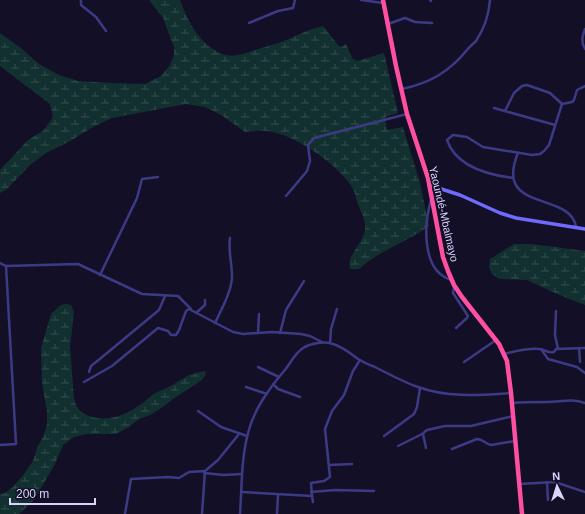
<svg xmlns="http://www.w3.org/2000/svg" width="585" height="514" font-family="Arial,sans-serif">
  <style>
    .wetland { fill: url(#wetland-marsh) }
    .lines { fill: none; stroke-linecap: round; stroke-linejoin: round }
    .street { stroke: #3d3a85; stroke-width: 2.5 }
    .secondary { stroke: #6f6bff; stroke-width: 3.5 }
    .highway { stroke: #ff4fa3; stroke-width: 4.5 }
    .labels { text-anchor: middle; stroke-width: 3.5; stroke-linejoin: round; paint-order: stroke }
    .street-label { font-size: 11px; fill: #d9d4ff; stroke: #130f26 }
  </style>
  <defs>
    <pattern id="wetland-marsh" width="20" height="14" patternUnits="userSpaceOnUse"><rect width="20" height="14" fill="#12302f"/><path d="M1 5h8M5 5V1M11 12h8M15 12V8" fill="none" stroke="#344d4e"/></pattern>
  </defs>
  <rect width="100%" height="100%" fill="#130f26"/>
  <g class="wetland">
    <path d="M149 0H180C188 22 201 48 226 55 237 58 254 50 265 47 273 44 283 42 291 38 303 33 309 29 323 26L338 45 341 47 346 44 353 59 357 61 384 53 398 113 385 117 387 130 403 127 420 183 429 226C407 242 380 250 359 269H350C350 266 349 262 350 260 353 250 363 242 365 230 366 221 362 214 359 207 356 201 356 194 353 189 341 167 297 136 272 132 263 130 254 131 245 132L221 115 205 107 186 104 112 118 93 127 72 140 46 153 30 165 7 189 0 193V170L28 140 44 130 53 117 50 104 0 66V33L21 48 39 64 59 75 78 81 112 83 145 84 161 76 170 65 174 55V47L163 18Z"/>
    <polygon points="514,244 532,244 585,251 585,305 557,294 527,280 500,279 492,274 489,267 490,259"/>
    <path d="M66 304 71 305 74 312 70 346 74 399C76 409 82 414 92 417 108 421 124 416 138 406 145 402 150 396 157 392 161 390 165 389 169 387 183 379 187 374 205 371L206 374 202 380 173 399 160 409 150 415 139 419 129 427 116 434H87L74 437 63 445 55 464 34 500 19 514H0V494L5 493 14 486 24 474 33 461 37 448 43 437 47 424V412L42 382 41 348 51 314 61 305Z"/>
  </g>
  <g class="lines">
    <g class="street">
      <polyline points="81,0 81,5 96,17 106,31"/>
      <polyline points="361,0 383,3"/>
      <polyline points="430,0 431,1"/>
      <polyline points="249,23 278,11 293,8 295,0"/>
      <polyline points="388,24 405,18 415,22 432,23"/>
      <path d="M585 29C582 37 581 42 585 49"/>
      <path d="M402 89C430 83 449 72 467 50 470 46 473 44 476 41 484 29 489 14 490 0"/>
      <polyline points="494,108 555,125"/>
      <polyline points="505,111 514,93 522,86 527,85 550,93 562,104 572,102 574,100 577,90 585,86"/>
      <path d="M518 153C493 213 571 191 576 227"/>
      <path d="M513 178C489 175 456 167 447 140L453 135 467 137 483 147 532 155 540 154 544 151 549 145 562 104"/>
      <polyline points="286,196 307,171 310,161 308,145 314,138 407,114"/>
      <path d="M431 200C424 224 421 272 452 280"/>
      <polyline points="0,263 6,266 78,264 142,294 178,296 191,309"/>
      <polyline points="100,275 137,198 142,179 158,177"/>
      <polyline points="454,286 453,293 468,316 467,318 456,328"/>
      <polyline points="556,311 555,335 558,349"/>
      <polyline points="196,313 205,305 205,300"/>
      <path d="M215 323C221 310 232 291 232 276 232 263 228 251 230 238"/>
      <polyline points="258,333 259,314"/>
      <polyline points="280,333 286,310 304,281"/>
      <polyline points="330,343 331,329 337,309"/>
      <polyline points="579,348 580,362"/>
      <polyline points="541,349 548,359 577,367 585,373"/>
      <path d="M504 354C516 351 528 348 539 349 545 349 548 354 554 352L556 349 585 348"/>
      <polyline points="464,362 496,340"/>
      <polyline points="258,367 279,377"/>
      <polyline points="89,372 91,366 101,358 159,310 165,296"/>
      <polyline points="84,382 112,366 158,328 168,331 171,335 176,335 179,330 186,311 189,309 233,332 243,334 272,332 301,334 310,336 322,342"/>
      <polyline points="273,384 278,389 300,397"/>
      <polyline points="246,387 267,394"/>
      <path d="M512 403C524 402 535 402 547 402 561 402 572 398 585 403"/>
      <polyline points="198,411 221,427 247,436"/>
      <polyline points="423,434 426,448"/>
      <polyline points="384,436 414,414 417,407 420,388"/>
      <polyline points="0,445 16,444 6,266"/>
      <polyline points="398,446 422,434 427,430 445,426 471,426 513,416"/>
      <path d="M452 449 477 439C482 439 486 444 491 445L515 441"/>
      <polyline points="329,465 352,464"/>
      <polyline points="204,473 224,475 241,474"/>
      <polyline points="547,482 548,500"/>
      <polyline points="519,484 555,482 585,492"/>
      <polyline points="242,492 312,496"/>
      <polyline points="311,492 335,490 374,491"/>
      <polyline points="313,502 312,496 311,483 324,481 330,477 325,429 332,411 344,395 353,371 360,360"/>
      <polyline points="125,514 131,479 168,477 179,478 189,472 205,471"/>
      <polyline points="202,514 205,471 218,460 239,434"/>
      <path d="M240 514C242 487 241 460 248 433 254 409 269 389 284 371 291 363 294 354 303 348 311 343 324 341 333 344 343 347 350 353 358 359 363 362 369 365 375 367 389 374 403 382 418 387 448 398 480 395 511 393"/>
      <polyline points="277,514 278,495"/>
    </g>
    <polyline class="secondary" points="429,185 460,195 500,213 516,218 585,229"/>
    <polyline class="highway" points="383,0 396,66 407,114 428,178 443,257 448,271 454,285 462,297 499,344 507,361 511,393 522,514"/>
  </g>
  <g class="labels">
    <g class="street-label">
      <text transform="translate(444 214) rotate(77)" y="4">Yaoundé-Mbalmayo</text>
    </g>
  </g>
  <g transform="translate(557 486) rotate(356)" stroke="#130f26" stroke-width="3" paint-order="stroke">
  <path d="M0-3L7 15L0 10L-7 15Z" fill="#d9d4ff"/>
  <text y="-6" font-size="11" font-weight="bold" text-anchor="middle" fill="#d9d4ff">N</text>
  </g>
  <path d="M10 498v6h85v-6" fill="none" stroke="#d9d4ff" stroke-width="2"/>
  <text x="16" y="498" font-size="12" fill="#d9d4ff" stroke="#130f26" stroke-width="3" paint-order="stroke">200 m</text>
</svg>
